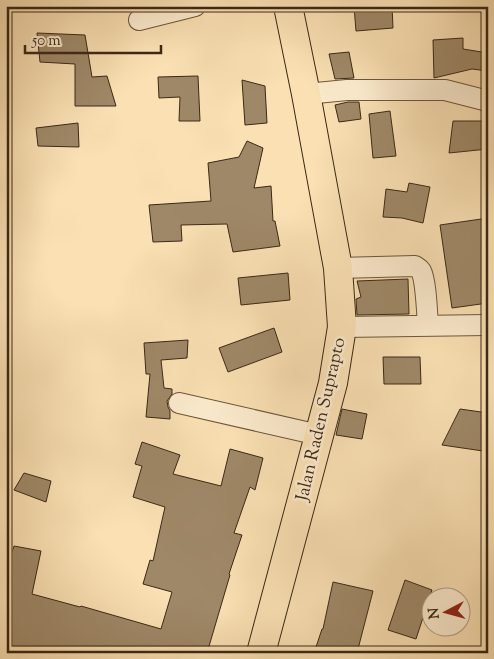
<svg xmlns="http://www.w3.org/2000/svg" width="494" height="659" font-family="'Sorts Mill Goudy',serif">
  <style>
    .building { fill: #9f8868; stroke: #3c2816 }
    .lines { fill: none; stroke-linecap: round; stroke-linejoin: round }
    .minor-casing { stroke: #6c563d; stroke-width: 22 }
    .highway-casing { stroke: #3c2816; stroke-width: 30 }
    .minor { stroke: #fcebce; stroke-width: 20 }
    .highway { stroke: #fae0b3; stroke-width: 28 }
    .labels { text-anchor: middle; stroke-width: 5; stroke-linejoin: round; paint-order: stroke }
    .street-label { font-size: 18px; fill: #3c2816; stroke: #fcebce }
  </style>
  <rect width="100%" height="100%" fill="#fae0b3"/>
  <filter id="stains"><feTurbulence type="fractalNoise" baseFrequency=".004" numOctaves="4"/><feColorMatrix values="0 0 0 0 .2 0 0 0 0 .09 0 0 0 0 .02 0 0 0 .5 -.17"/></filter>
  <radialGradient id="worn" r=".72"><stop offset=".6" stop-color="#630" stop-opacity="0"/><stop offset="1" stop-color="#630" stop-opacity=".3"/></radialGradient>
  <g class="building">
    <polygon points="354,6 392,6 393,28 356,31"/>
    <polygon points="37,33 85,35 92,77 107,76 116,106 75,106 75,64 40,62"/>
    <polygon points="463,38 463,49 488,53 488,71 472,69 434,78 433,40"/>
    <polygon points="349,52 354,78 335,79 329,54"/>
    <polygon points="198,76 200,121 179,121 180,97 159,98 158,77"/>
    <polygon points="242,80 265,86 267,123 245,125"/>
    <polygon points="348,102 359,102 361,119 339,122 335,105"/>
    <polygon points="390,111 396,156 373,158 369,114"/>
    <polygon points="453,121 488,121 488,149 449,153"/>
    <polygon points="78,123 79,147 38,146 36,128"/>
    <polygon points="247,141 263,148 254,188 271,186 273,221 275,221 280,246 233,252 227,224 181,225 182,241 153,242 149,205 211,201 208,163 239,157"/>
    <polygon points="409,183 430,187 423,223 402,218 383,217 386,189 407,192"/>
    <polygon points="488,218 488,303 452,308 440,225"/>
    <polygon points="288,273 290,300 241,305 238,278"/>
    <polygon points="408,279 409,314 357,315 356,299 361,297 357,281"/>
    <polygon points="274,328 282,352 228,372 219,348"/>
    <polygon points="188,340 187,358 161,360 164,388 172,389 172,394 167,401 168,407 170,411 170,419 146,417 150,374 146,374 144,343"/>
    <polygon points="383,357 420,357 421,384 384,384"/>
    <polygon points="342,409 367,414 362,439 336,435"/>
    <polygon points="460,409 488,413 488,420 483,451 442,445"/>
    <polygon points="142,442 180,455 173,474 221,486 230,449 263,458 255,490 250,487 234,533 242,535 229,574 230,575 207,653 113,653 97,648 97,653 6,653 6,569 14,546 41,551 32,594 80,607 81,606 161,629 172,592 143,584 150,560 153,561 165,507 133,497 142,466 135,464"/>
    <polygon points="24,473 51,481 46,502 14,490"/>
    <polygon points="405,580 432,590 416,639 388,630"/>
    <polygon points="333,582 373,591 357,653 314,653 322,629 323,629"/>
  </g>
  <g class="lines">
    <g class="minor-casing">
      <g id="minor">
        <polyline points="139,20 195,6"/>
        <polyline points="306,94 347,90 445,90 488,101"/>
        <path d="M338 268 415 266C418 268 419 268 421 271 426 280 427 313 428 325"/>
        <polyline points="342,327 488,325"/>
        <polyline points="179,403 319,435"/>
      </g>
    </g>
    <g class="highway-casing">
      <polyline id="highway" points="261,653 333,383 342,327 338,268 306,94 288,6"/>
    </g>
    <use href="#minor" class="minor"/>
    <use href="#highway" class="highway"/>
  </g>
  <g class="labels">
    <g class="street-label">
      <text transform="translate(320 419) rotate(-77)" y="6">Jalan Raden Suprapto</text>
    </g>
  </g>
  <rect width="494" height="659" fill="none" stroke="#fae0b3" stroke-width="25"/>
  <rect x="8" y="8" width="479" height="644" fill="none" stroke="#3c2816" stroke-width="2.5"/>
  <rect x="12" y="12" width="469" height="634" fill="none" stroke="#3c2816"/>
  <g transform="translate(446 612) rotate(264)"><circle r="24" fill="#fcebce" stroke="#af9d84"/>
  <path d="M0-4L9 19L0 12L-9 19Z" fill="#8f2418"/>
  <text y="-8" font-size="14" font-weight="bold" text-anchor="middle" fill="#3c2816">N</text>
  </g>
  <path d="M25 45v8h136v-8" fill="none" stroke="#3c2816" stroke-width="2.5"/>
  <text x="32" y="45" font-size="15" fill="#3c2816" stroke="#fcebce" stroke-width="4" paint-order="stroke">50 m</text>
  <rect width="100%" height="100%" filter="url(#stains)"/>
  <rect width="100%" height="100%" fill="url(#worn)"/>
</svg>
